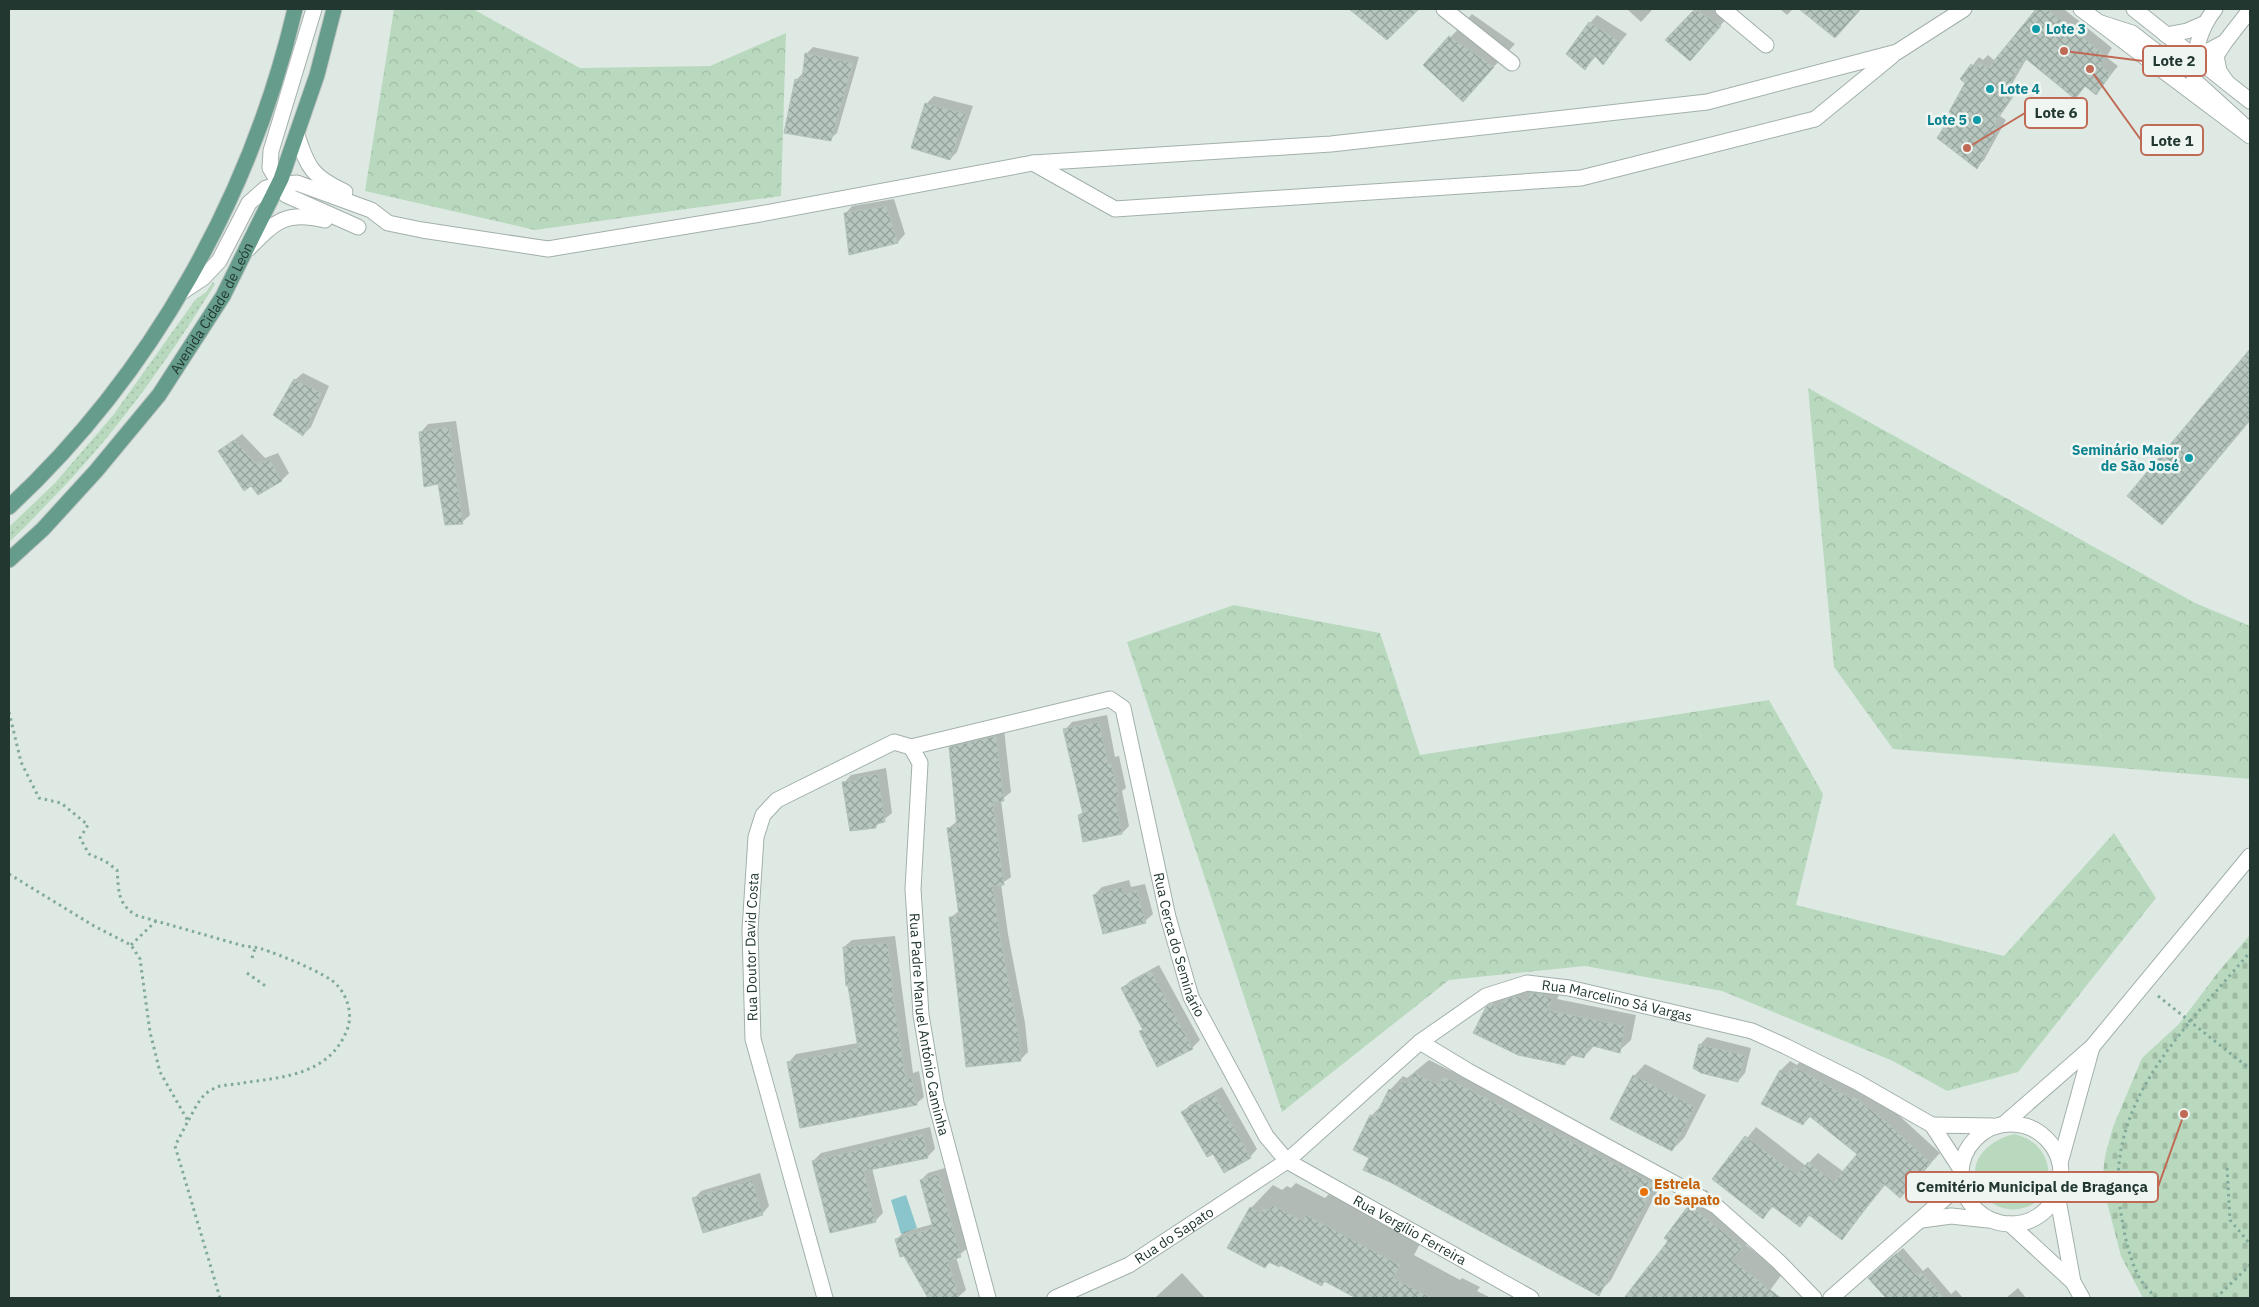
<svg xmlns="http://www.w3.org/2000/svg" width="2259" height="1307" font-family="'IBM Plex Sans',sans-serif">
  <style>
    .grass { fill: url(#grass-dots) }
    .forest { fill: url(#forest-crowns) }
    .cemetery { fill: url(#cemetery-stones) }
    .garden { fill: #b9d9bf }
    .water { fill: #8ac5cb }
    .shadow { fill: #0003 }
    .building { fill: url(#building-cross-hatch); stroke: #b2c2ba }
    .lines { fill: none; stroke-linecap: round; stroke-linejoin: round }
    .minor-casing { stroke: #a2b0aa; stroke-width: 17 }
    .tertiary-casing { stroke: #a2b0aa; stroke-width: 17 }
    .primary-casing { stroke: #bcc3c1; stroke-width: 17 }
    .path { stroke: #81aa9b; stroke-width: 3; stroke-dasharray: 2.5 4; stroke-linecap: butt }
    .minor { stroke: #fff; stroke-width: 15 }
    .tertiary { stroke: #fff; stroke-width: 15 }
    .primary { stroke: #669c8b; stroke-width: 15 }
    .culture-dot { fill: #0f9aa8; stroke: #eff6f2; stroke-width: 2 }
    .food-dot { fill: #e8710a; stroke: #eff6f2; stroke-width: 2 }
    .labels { text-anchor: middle; stroke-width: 5; stroke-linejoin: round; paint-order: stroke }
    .culture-label { font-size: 14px; font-weight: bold; fill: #0d838f; stroke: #eff6f2; text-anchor: start }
    .street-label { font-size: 14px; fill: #213730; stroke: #eff6f2 }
    .food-label { font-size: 14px; font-weight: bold; fill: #c56008; stroke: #eff6f2; text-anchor: start }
    .leader { fill: none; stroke: #c06a55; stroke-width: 2 }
    .callout-dot { fill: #c06a55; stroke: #eff6f2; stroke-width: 2 }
    .callout { fill: #eff6f2; stroke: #c06a55; stroke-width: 2 }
    .callout-label { font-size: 15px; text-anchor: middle; font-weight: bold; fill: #213730 }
  </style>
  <defs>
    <pattern id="grass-dots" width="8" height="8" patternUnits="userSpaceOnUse" patternTransform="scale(1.25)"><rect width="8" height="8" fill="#b9d9bf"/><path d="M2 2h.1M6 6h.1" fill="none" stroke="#9fbba4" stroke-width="1.8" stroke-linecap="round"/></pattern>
    <pattern id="forest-crowns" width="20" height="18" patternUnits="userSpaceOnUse" patternTransform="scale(1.25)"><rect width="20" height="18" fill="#b9d9bf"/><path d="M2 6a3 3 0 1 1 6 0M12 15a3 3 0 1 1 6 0" fill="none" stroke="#9fbba4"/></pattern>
    <pattern id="cemetery-stones" width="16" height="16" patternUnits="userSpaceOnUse" patternTransform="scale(1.25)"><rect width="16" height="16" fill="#b9d9bf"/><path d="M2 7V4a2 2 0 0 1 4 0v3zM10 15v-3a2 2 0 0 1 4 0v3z" fill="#9fbba4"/></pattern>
    <pattern id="building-cross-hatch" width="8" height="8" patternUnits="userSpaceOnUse" patternTransform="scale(1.25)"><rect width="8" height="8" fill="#b7c6bf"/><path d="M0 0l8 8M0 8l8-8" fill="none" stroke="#94a29c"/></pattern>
  </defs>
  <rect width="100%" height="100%" fill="#dfe9e4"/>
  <path class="grass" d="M213 282 215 284C167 362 114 436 49 502 36 515 23 530 9 542V527L55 483 114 414 195 300 206 292Z"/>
  <g class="forest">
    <polygon points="394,9 473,9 580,68 710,66 786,33 781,196 535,230 365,191"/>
    <polygon points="1808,388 2195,603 2250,626 2250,779 1893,749 1834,667"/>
    <polygon points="1234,605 1380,633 1420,755 1769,700 1823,794 1796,905 2004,956 2114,833 2156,898 2018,1072 1947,1091 1893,1061 1722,991 1585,966 1449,980 1282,1112 1127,642"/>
  </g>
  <polygon class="cemetery" points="2250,935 2250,1298 2143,1298 2121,1256 2102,1183 2105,1156 2113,1127 2142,1058 2179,1024 2219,971"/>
  <path class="garden" d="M2015 1134C2029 1138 2041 1146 2046 1160 2062 1207 2003 1227 1981 1191 1963 1163 1989 1139 2015 1134Z"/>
  <polygon class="water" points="906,1195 917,1228 901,1234 891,1200"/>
  <g class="shadow">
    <polygon points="1351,9 1417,9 1387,38"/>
    <polygon points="1627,9 1653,9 1641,22"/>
    <polygon points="1696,9 1715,9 1727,18 1697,52 1666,40"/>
    <polygon points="1780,9 1793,9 1787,15"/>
    <polygon points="1801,9 1860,9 1835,36"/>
    <polygon points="2038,9 2064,9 2112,48 2106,57 2118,66 2096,93 2086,85 2075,97 2027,58 2012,84 2018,90 2000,116 2006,120 1984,160 1977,167 1953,114 1967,82 1962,79 1979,57 1983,60 1988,55 1995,61"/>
    <polygon points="1472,14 1515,44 1463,100 1425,65"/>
    <polygon points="1597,15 1627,34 1603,63 1596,56 1585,69 1590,23"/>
    <polygon points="813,47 859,57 837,133 830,139 796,80 803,73 806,54"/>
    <polygon points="934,96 973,106 957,152 950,159 926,104"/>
    <polygon points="894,199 905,234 898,242 845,214 852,206"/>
    <polygon points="2250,351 2250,421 2177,508 2162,523 2129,496"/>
    <polygon points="303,373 329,386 311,427 303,435 295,380"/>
    <polygon points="456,421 470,515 462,522 439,483 421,432 428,424"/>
    <polygon points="242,434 265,458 278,453 289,473 282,480 259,494 220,451"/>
    <polygon points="1107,715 1115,757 1119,756 1126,788 1122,791 1129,826 1122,833 1079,815 1084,811 1065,730 1072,722"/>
    <polygon points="1004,729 1011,792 1001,800 1011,877 1001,884 1008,934 1025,1023 1028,1052 1020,1060 950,918 960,910 949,828 957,821 950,748 958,740"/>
    <polygon points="886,768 892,813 876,826 844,783 851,775"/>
    <polygon points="1129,880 1131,887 1145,884 1153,914 1145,921 1094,895 1102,887"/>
    <polygon points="895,936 913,1073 919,1071 924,1097 916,1104 789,1062 796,1054 858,1043 844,947 852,940"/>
    <polygon points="1159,965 1200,1040 1192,1048 1141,1032 1144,1029 1123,988 1130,981"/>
    <polygon points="1562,988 1557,999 1636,1015 1631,1040 1619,1051 1595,1045 1584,1057 1573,1055 1564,1064 1487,1008 1499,996 1517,989"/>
    <polygon points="1707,1037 1751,1048 1745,1073 1738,1081 1700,1045"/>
    <polygon points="1804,1057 1892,1109 1940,1153 1909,1187 1886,1184 1842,1238 1810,1214 1800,1225 1774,1206 1763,1217 1714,1179 1756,1127 1806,1166 1818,1153 1844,1172 1858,1154 1811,1116 1803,1124 1781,1070 1790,1061 1797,1065"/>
    <polygon points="1429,1060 1451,1071 1458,1064 1668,1171 1611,1280 1598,1294 1355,1149 1371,1116 1382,1105 1390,1090 1403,1076 1407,1078"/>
    <polygon points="1645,1064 1706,1095 1684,1138 1672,1150 1634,1076"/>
    <polygon points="1222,1087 1257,1149 1250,1157 1213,1152 1183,1112 1190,1105"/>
    <polygon points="930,1127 935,1149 928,1156 872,1168 883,1213 875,1221 813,1161 821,1153"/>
    <polygon points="945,1168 968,1248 956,1257 966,1290 957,1298 930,1298 896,1240 904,1232 933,1224 921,1180 928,1173"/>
    <polygon points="760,1173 769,1206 762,1214 694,1199 701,1191"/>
    <polygon points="1296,1183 1325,1198 1329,1194 1421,1242 1414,1255 1460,1280 1462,1278 1480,1287 1477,1291 1491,1298 1359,1298 1326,1281 1321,1285 1281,1263 1271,1261 1265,1267 1251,1208 1273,1185 1282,1190 1287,1186 1291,1188"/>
    <polygon points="1706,1190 1757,1231 1746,1245 1783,1273 1764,1298 1625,1298 1670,1241 1666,1238 1690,1206"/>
    <polygon points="1903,1248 1923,1271 1928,1267 1951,1294 1956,1290 1963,1298 1895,1298 1892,1295 1888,1298 1870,1278"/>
    <polygon points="1182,1273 1205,1298 1155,1298 1158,1295"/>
    <polygon points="2018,1288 2026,1298 2006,1298"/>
  </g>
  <g class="building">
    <polygon points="1349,9 1419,9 1387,40"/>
    <polygon points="1695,9 1721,26 1690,61 1665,40"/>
    <polygon points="1799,9 1861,9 1835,38"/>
    <polygon points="2036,9 2047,9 2106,56 2100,65 2111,74 2096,95 2085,86 2075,99 2025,58 2005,92 2011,98 1994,124 1999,128 1977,169 1937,138 1952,114 1949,112 1965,83 1960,79 1971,64 1976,68 1979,62 1988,68"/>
    <polygon points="1589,22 1620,42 1603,65 1594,55 1585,70 1566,54"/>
    <polygon points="1449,36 1494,67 1463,102 1423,65"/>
    <polygon points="805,53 853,63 831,141 784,133 795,79 802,81"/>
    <polygon points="925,103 966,114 950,160 911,148"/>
    <polygon points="886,206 898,243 849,255 844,213"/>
    <polygon points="2250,349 2250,419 2162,525 2127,496"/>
    <polygon points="294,379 322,393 303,436 273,415"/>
    <polygon points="449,427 463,524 445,525 438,484 424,487 419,432"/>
    <polygon points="234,440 257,464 270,460 282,481 258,495 251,486 244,491 218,451"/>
    <polygon points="1099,722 1108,764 1111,763 1119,796 1115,797 1122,834 1083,842 1078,815 1083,814 1063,729"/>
    <polygon points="996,736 1004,801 993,802 1004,885 993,886 1001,942 1018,1030 1021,1061 966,1067 949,917 959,916 947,828 957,827 949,747"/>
    <polygon points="878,774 885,822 876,824 876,828 850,831 842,782 859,780 859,777"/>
    <polygon points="1122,887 1124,894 1137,890 1146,923 1103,934 1093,895"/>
    <polygon points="888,943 894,1003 906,1080 912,1078 917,1105 800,1128 787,1062 858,1048 848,986 846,986 843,947"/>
    <polygon points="1151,971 1193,1049 1157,1067 1139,1031 1143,1030 1121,988"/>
    <polygon points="1531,993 1542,994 1552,999 1547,1010 1625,1026 1620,1053 1589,1045 1584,1058 1567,1054 1565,1065 1518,1055 1473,1033 1486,1007 1490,1004 1501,1008 1504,1000 1517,996 1527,1001"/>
    <polygon points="1699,1044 1745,1055 1738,1082 1701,1073 1693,1068"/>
    <polygon points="1793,1066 1852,1099 1854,1097 1882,1118 1931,1163 1900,1198 1884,1184 1842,1240 1809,1215 1800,1227 1772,1206 1763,1219 1712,1179 1745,1136 1797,1175 1808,1162 1834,1182 1857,1154 1808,1115 1803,1125 1761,1104 1780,1070 1788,1075"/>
    <polygon points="1414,1073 1439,1085 1443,1076 1655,1185 1599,1296 1390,1182 1363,1170 1369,1158 1353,1150 1370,1115 1375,1117 1389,1089 1396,1093 1403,1080 1409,1083"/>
    <polygon points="1633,1075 1695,1107 1672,1151 1610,1119"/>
    <polygon points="1214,1094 1251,1158 1224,1173 1213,1154 1207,1157 1181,1112"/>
    <polygon points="923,1134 928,1158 864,1171 876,1222 830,1233 812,1161"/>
    <polygon points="938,1174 961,1257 948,1261 959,1298 928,1298 904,1256 900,1257 895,1239 933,1228 920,1180"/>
    <polygon points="752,1180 763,1215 703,1233 692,1198"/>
    <polygon points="1272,1205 1303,1221 1306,1215 1400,1265 1393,1278 1432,1298 1356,1298 1324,1281 1322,1286 1280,1265 1279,1267 1269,1262 1265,1268 1227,1248 1250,1207 1261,1213 1263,1208 1269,1211"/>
    <polygon points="1689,1205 1743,1247 1732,1260 1781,1298 1624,1298 1668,1241 1664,1238"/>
    <polygon points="1897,1253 1917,1276 1921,1272 1944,1298 1886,1298 1868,1278"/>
  </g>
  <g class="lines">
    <g class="minor-casing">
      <g id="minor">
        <polyline points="314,9 271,151 270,168 286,195 358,227"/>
        <polyline points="1444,9 1512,63"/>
        <polyline points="1723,9 1766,45"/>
        <path d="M2215 9C2197 32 2195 52 2194 80L2249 130"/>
        <polyline points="2101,23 2132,33 2168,61 2195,58 2225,42 2250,10"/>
        <polyline points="2166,35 2187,31 2203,24"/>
        <polyline points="2225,42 2216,56 2219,71 2228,84"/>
        <path d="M297 135C308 169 313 177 345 192"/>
        <polyline points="1033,163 1115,209 1581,178 1815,119 1892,56"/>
        <path d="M248 249C275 222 285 210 325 220"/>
        <polyline points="182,292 203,278 219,261 249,203 266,188 279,185 297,183 371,210 388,223 422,230 548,249 760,214 1033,163 1331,144 1707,102 1897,52 1964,9"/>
        <path id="s1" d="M911 747 1110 699 1123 708 1168 917 1191 997 1266 1136 1287 1161 1531 1298"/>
        <path id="s2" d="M911 747 920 763 913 889 921 1015 936 1103 988 1298"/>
        <polyline points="1420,1042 1468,1071 1716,1206 1779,1262 1814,1298"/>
        <polyline points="1932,1125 1992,1126"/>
        <path id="s3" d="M825 1298 753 1039 750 930 756 837 763 815 777 800 894 742 911 747"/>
        <path id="s4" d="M1055 1298 1129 1265 1287 1161 1420 1042 1486 996 1527 983 1569 988 1752 1031 1785 1046 1857 1082 1932 1125 1960 1168"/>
      </g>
    </g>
    <g class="tertiary-casing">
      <g id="tertiary">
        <polyline points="2081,9 2250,136"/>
        <polyline points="2134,9 2250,101"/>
        <polyline points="2005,1123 2092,1047 2250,856"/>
        <circle cx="2011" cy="1174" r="50"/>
        <polyline points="2060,1163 2092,1047"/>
        <polyline points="2057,1194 2073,1282 2082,1298"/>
        <polyline points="1922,1220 1951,1216 1988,1220"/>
        <polyline points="2010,1224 2073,1282"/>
        <polyline points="1831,1298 1961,1184"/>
      </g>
    </g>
    <g class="primary-casing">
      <g id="primary">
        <path d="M9 507C151 375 251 197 295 9"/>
        <path id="s5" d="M9 560 43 529 96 471 159 395 223 296 281 179 317 75 334 9"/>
      </g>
    </g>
    <g class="path">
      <path d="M9 712 21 762 39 798 61 803 88 825 80 838 89 854 105 861 117 870C119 891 117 902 135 915L244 946C250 947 256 947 262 949 278 954 328 974 337 985 348 997 353 1015 347 1030 329 1075 284 1077 242 1083 233 1085 221 1084 213 1089 200 1095 195 1109 188 1121"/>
      <polyline points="9,874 94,926 131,945 140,959 150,1032 160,1072 188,1121 175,1146 220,1298"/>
      <polyline points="131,945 156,921"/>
      <polyline points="252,958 255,948"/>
      <polyline points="247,973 267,987"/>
      <polyline points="2158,996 2250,1069"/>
      <polyline points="2227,1168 2230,1220 2250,1244"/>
      <path d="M2156 1298C2151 1292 2143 1285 2139 1277 2130 1260 2125 1238 2122 1219 2099 1105 2184 1031 2250 952"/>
      <polyline points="2216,1298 2250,1265"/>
    </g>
    <use href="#minor" class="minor"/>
    <use href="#tertiary" class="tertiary"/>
    <use href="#primary" class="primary"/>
  </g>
  <g class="culture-dot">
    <circle cx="2036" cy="29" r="5"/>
    <circle cx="1990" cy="89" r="5"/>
    <circle cx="1977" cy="120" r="5"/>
    <circle cx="2189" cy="458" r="5"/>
  </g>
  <circle class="food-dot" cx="1644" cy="1192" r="5"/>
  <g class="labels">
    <g class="culture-label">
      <text x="2046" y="34">Lote 3</text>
      <text x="2000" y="94">Lote 4</text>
      <text x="1967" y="125" text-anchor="end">Lote 5</text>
      <text x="2179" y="455" text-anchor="end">Seminário Maior<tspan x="2179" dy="16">de São José</tspan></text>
    </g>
    <g class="street-label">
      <text dy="5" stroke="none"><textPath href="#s5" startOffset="325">Avenida Cidade de León</textPath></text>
      <text dy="5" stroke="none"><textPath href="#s1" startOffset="464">Rua Cerca do Seminário</textPath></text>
      <text dy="5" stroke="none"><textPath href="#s3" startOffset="361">Rua Doutor David Costa</textPath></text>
      <text dy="5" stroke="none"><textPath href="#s4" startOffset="664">Rua Marcelino Sá Vargas</textPath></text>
      <text dy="5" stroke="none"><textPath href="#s2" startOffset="281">Rua Padre Manuel António Caminha</textPath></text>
      <text dy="5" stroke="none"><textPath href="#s1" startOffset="849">Rua Vergílio Ferreira</textPath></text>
      <text dy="5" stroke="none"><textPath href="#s4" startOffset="135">Rua do Sapato</textPath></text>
    </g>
    <g class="food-label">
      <text x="1654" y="1189">Estrela<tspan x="1654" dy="16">do Sapato</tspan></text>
    </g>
  </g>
  <path class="leader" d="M2064 51L2143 61M1967 148L2025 113M2090 69L2141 140M2184 1114L2158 1187"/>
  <g class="callout-dot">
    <circle cx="2064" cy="51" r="5"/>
    <circle cx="1967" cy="148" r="5"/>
    <circle cx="2090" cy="69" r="5"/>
    <circle cx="2184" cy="1114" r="5"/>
  </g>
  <g class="callout">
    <rect x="2143" y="46" width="63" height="30" rx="5"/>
    <rect x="2025" y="98" width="62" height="30" rx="5"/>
    <rect x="2141" y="125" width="62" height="30" rx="5"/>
    <rect x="1906" y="1172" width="252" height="30" rx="5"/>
  </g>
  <g class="callout-label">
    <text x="2174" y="66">Lote 2</text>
    <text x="2056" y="118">Lote 6</text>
    <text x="2172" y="146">Lote 1</text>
    <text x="2032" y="1192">Cemitério Municipal de Bragança</text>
  </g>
  <rect width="2259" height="1307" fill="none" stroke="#213730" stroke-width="20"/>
</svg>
